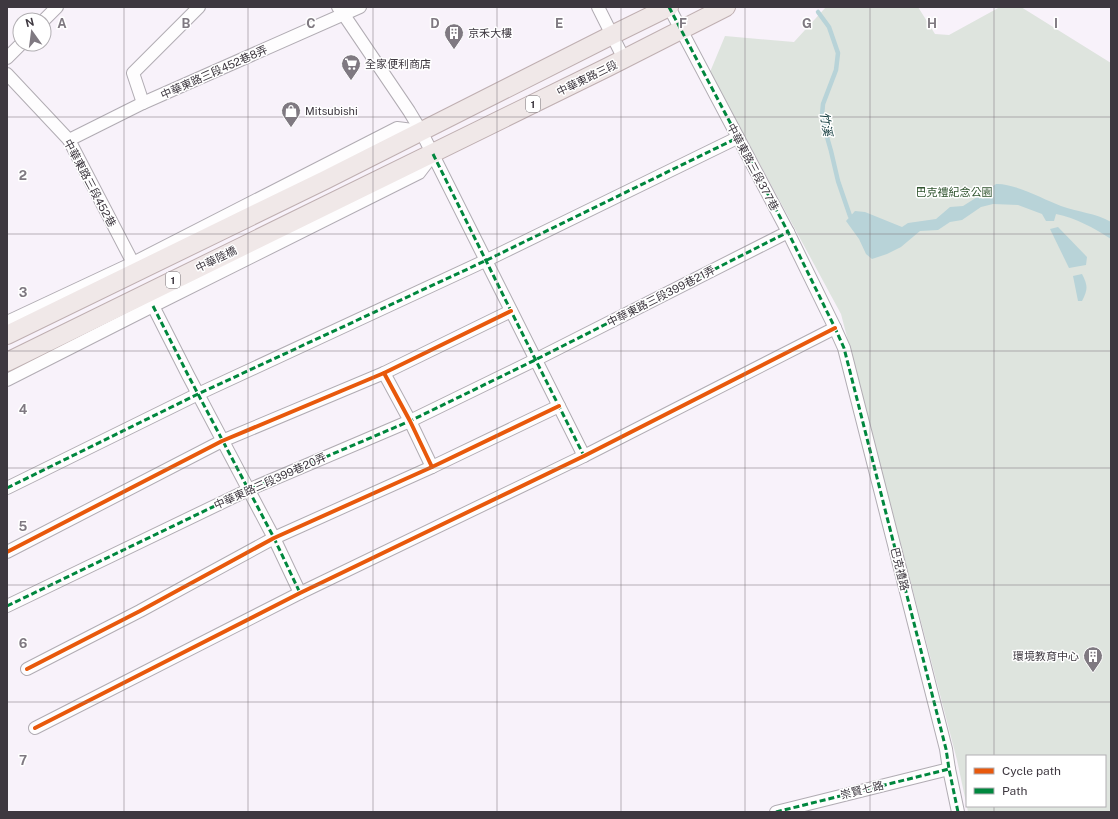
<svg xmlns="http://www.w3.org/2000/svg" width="1118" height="819" font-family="'Public Sans','Noto Sans TC',sans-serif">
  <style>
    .green { fill: #dee4de; fill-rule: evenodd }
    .water { fill: #b8d3d8 }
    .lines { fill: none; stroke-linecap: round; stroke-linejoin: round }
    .stream { stroke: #b8d3d8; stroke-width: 4.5 }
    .street-casing { stroke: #b1acb3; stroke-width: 14 }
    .primary-casing { stroke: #bfafb1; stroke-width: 20 }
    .street { stroke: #fefdfe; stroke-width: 12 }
    .primary { stroke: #f0e8e8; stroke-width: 18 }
    .quiet { stroke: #00873e; stroke-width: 3; stroke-dasharray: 6 3; stroke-linecap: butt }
    .cycleway-casing { stroke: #fff; stroke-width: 6 }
    .cycleway { stroke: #e8590c; stroke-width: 4 }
    .grid { fill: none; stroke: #7f7981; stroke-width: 1; stroke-opacity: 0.55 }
    .labels { text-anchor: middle; stroke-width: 3; stroke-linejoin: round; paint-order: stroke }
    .shield { fill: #fff; stroke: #787479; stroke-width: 1 }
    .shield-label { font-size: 10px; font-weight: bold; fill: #3e3840 }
    .poi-label { font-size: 11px; fill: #3e3840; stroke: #fff; text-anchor: start }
    .street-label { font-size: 11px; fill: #3e3840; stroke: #fff }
    .park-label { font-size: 11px; fill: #2f532e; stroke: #fff }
    .water-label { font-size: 12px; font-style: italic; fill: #0b3538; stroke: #fff }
    .grid-label { font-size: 13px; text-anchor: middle; font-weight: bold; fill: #7f7981; stroke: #fff; stroke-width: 3; stroke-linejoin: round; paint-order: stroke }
  </style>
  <rect width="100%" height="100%" fill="#f8f2fa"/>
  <path class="green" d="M826 7H918L935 34 949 35 1000 7H1021L1111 63V812H968L957 760 841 314 710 72 725 36 794 42ZM967 756H1105V806H967Z"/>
  <g class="water">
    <path d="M996 184C1014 183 1043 199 1061 206 1077 212 1096 213 1111 222V239C1094 228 1076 218 1056 214L1054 221H1046L1042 214 1018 205 993 204 981 207 962 220 950 222 938 230 920 231 901 247 887 254 872 259 866 254 859 239 846 221 855 211 865 212 902 227 908 223 936 219 950 207 963 206 982 194Z"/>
    <polygon points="1058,227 1087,257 1086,265 1069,268 1050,229"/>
    <path d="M1082 274C1088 286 1088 289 1082 301H1078L1073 276Z"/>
  </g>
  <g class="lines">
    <polyline class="stream" points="818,12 829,27 838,53 836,70 823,104 822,115 825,130 831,151 838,181 850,216"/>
    <g class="street-casing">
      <g id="street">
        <polyline points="338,7 344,15 409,111 421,131 584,456"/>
        <polyline points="598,7 624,59"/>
        <polyline points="669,7 788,232 835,328 844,348 946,749 949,769 958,812"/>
        <polyline points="44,20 57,7"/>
        <polyline points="7,58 21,44"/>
        <polyline points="7,74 69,140 133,263"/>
        <polyline points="143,103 133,73 199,7"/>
        <polyline points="69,140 143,103 360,7"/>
        <polyline points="153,306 188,375 274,538 300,593"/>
        <polyline points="7,322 133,263 397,128 421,131"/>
        <polyline points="384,373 410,421 432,467"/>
        <polyline points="7,380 153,306 419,173 432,156"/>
        <polyline points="7,488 198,394 487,260 737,138"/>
        <polyline points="7,552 222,441 384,373 511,311"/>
        <polyline points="7,606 248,490 410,421 535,360 788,232"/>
        <polyline points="27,669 140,611 274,538 432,467 559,406"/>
        <polyline points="35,728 300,593 584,456 835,328"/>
        <polyline points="776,812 949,769"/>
      </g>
    </g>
    <g class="primary-casing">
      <g id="primary">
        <polyline points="7,335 325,180 612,35 669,7"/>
        <polyline points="7,362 608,67 726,7"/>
      </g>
    </g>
    <use href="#street" class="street"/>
    <use href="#primary" class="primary"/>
    <g class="quiet">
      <polyline points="669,7 788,232 835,328 844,348 946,749 949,769 958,812"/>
      <polyline points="433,154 511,311 584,456"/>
      <polyline points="153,306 188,375 274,538 300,593"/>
      <polyline points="7,488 198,394 487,260 737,138"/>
      <polyline points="7,606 248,490 410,421 535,360 788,232"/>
      <polyline points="776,812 949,769"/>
    </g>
    <g class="cycleway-casing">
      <g id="cycleway">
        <polyline points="384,373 410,421 432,467"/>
        <polyline points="7,552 222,441 384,373 511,311"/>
        <polyline points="27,669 140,611 274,538 432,467 559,406"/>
        <polyline points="35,728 300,593 584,456 835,328"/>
      </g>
    </g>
    <use href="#cycleway" class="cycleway"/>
  </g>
  <path class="grid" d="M124 7V812M248 7V812M373 7V812M497 7V812M621 7V812M745 7V812M870 7V812M994 7V756M7 117H1111M7 234H1111M7 351H1111M7 468H1111M7 585H1111M7 702H1111M994 806V812"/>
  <defs>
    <g id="building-pin" transform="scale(1)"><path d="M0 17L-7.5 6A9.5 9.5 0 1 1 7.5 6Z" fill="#7f7981" stroke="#fff"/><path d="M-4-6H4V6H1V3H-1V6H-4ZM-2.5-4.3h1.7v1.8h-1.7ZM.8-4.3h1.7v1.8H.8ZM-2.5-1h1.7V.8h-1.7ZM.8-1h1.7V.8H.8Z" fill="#fff"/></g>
    <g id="supermarket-pin" transform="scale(1)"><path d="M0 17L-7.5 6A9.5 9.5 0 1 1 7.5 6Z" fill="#7f7981" stroke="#fff"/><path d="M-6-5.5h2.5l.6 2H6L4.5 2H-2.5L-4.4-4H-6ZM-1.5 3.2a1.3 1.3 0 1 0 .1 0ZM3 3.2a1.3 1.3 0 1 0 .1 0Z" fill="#fff"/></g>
    <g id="shop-pin" transform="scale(1)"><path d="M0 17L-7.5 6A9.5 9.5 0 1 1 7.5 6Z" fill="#7f7981" stroke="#fff"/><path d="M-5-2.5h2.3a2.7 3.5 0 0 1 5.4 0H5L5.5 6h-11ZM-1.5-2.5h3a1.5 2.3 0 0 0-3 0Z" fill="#fff"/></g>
  </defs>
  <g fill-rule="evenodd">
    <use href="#building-pin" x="454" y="33"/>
    <use href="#supermarket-pin" x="351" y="64"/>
    <use href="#shop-pin" x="291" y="111"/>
    <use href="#building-pin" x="1093" y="656"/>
  </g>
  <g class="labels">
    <g class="shield">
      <rect x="526" y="96" width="14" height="16" rx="3"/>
      <rect x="166" y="272" width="14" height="16" rx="3"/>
    </g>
    <g class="shield-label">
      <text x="533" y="108">1</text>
      <text x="173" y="284">1</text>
    </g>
    <g class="poi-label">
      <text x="468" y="37">京禾大樓</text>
      <text x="365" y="68">全家便利商店</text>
      <text x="305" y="115">Mitsubishi</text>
      <text x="1079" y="660" text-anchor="end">環境教育中心</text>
    </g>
    <g class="street-label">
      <text transform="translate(214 72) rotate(-24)" y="4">中華東路三段452巷8弄</text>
      <text transform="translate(587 78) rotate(-26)" y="4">中華東路三段</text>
      <text transform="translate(753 167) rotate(62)" y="4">中華東路三段377巷</text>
      <text transform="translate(90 183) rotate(62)" y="4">中華東路三段452巷</text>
      <text transform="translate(216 259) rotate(-26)" y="4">中華陸橋</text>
      <text transform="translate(661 296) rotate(-27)" y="4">中華東路三段399巷21弄</text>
      <text transform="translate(270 481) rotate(-24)" y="4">中華東路三段399巷20弄</text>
      <text transform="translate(900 569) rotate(76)" y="4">巴克禮路</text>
      <text transform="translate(862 790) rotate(-14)" y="4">崇賢七路</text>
    </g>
    <g class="park-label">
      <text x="954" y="196">巴克禮紀念公園</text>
    </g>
    <g class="water-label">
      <text transform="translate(826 124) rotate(81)" y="4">竹溪</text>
    </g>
  </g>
  <g class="grid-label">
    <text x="62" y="28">A</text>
    <text x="186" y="28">B</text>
    <text x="311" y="28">C</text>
    <text x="435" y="28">D</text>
    <text x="559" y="28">E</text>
    <text x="683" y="28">F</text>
    <text x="807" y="28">G</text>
    <text x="932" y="28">H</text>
    <text x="1056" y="28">I</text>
    <text x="23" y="180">2</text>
    <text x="23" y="297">3</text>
    <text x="23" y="414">4</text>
    <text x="23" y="531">5</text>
    <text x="23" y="648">6</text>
    <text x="23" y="765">7</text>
  </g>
  <rect width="1118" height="819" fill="none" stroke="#3e3840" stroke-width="16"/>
  <rect x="966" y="755" width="140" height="52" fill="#ffffff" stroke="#b2afb3"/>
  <rect x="974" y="768" width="20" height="6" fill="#e8590c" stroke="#b2afb3"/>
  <text x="1002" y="775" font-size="12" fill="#3e3840">Cycle path</text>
  <rect x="974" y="788" width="20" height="6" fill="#00873e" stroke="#b2afb3"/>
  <text x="1002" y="795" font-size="12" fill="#3e3840">Path</text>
  <g transform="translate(32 32) rotate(346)"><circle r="19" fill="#ffffff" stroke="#b2afb3"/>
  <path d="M0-3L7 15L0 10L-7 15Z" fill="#7f7981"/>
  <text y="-6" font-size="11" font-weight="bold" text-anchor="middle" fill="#3e3840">N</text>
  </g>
</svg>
